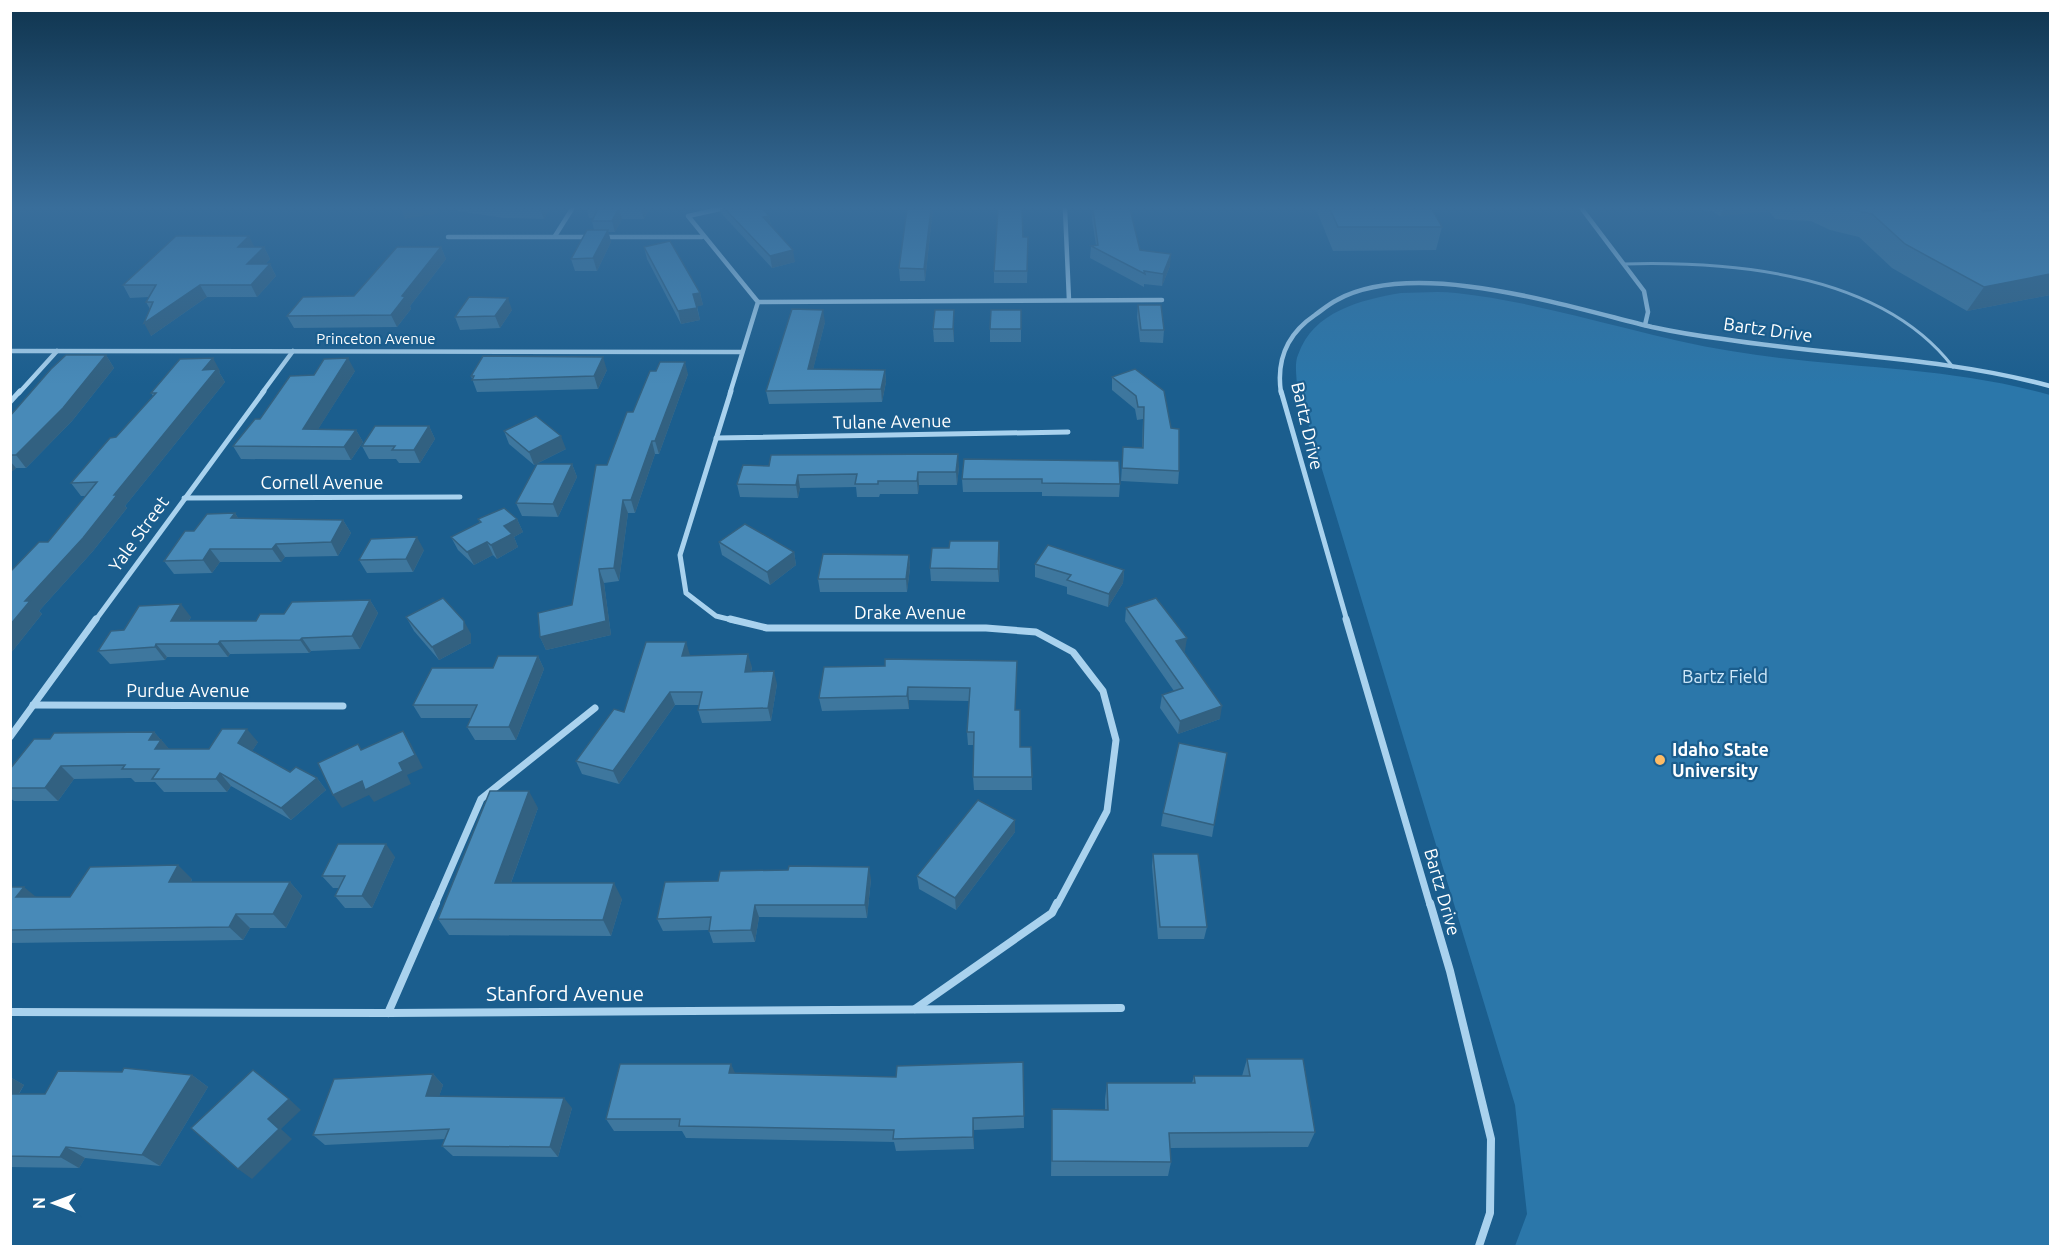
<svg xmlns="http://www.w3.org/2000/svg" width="2061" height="1257" font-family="Ubuntu,sans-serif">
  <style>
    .green { fill: #2b77aa }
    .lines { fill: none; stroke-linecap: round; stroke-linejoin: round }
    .service { stroke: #a9d2ee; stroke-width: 3 }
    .minor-far3 { stroke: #a9d2ee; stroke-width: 4.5 }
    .minor-far2 { stroke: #a9d2ee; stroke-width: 5 }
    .minor-far1 { stroke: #a9d2ee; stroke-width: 7 }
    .minor { stroke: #a9d2ee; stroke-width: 8 }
    .wall { fill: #3e779e }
    .shaded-wall { fill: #326181 }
    .building { fill: #488ab8; stroke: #326181; stroke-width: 1.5 }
    .poi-dot { fill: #febc66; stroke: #1b5e8e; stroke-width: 2 }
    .labels { text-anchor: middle; stroke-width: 4.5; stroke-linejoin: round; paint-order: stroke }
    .far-street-label { font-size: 15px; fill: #fff; stroke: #1b5e8e }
    .street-label { font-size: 18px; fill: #fff; stroke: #1b5e8e }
    .park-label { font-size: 18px; fill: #cfe8fa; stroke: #1b5e8e }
    .poi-label { font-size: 18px; font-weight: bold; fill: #fff; stroke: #1b5e8e; text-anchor: start }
    .near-street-label { font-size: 21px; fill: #fff; stroke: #1b5e8e }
  </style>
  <rect width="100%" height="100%" fill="#1b5e8e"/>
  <path class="green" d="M1401 293C1419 293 1438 291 1456 293 1549 303 1639 336 1731 351 1838 369 1946 365 2050 395V1246H1515L1527 1214 1515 1105 1297 387C1297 378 1294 364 1298 355 1313 311 1361 300 1401 293Z"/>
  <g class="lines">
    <path class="service" d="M1624 264C1733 261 1881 273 1953 367"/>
    <g class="minor-far3">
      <polyline points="720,209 688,216 758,302 730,393"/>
      <polyline points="1065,209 1069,300"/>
      <polyline points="1582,209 1644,291 1648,312 1645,325"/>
      <polyline points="555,236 572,209"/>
      <polyline points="448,237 591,237"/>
      <polyline points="602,237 702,237"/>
      <polyline points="758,302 1162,300"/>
      <polyline points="10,351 741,352"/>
      <polyline points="19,393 57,351"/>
      <polyline points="262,393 293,351"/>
      <path d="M1281 393C1276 360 1287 334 1315 315 1322 310 1329 304 1337 300 1415 257 1569 307 1652 327 1675 332 1699 336 1723 339 1832 356 1943 357 2050 386"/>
    </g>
    <g class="minor-far2">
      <polyline points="731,391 680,555 686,593 716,616 736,621"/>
      <polyline points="1281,391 1347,621"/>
      <polyline points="10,402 20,391"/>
      <polyline points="716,438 1068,432"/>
      <polyline points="184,498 460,497"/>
      <polyline points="95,621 264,391"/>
    </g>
    <g class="minor-far1">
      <polyline points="730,619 767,628 986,628 1036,632 1073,652 1103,691 1116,740 1107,811 1057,905"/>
      <polyline points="1346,619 1430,905"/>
      <polyline points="33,705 343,706"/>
      <polyline points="10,737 96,619"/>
      <polyline points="435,905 481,799 595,708"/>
    </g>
    <g class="minor">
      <polyline points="1430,903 1450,971 1491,1139 1490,1213 1479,1246"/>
      <polyline points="915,1009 1052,913 1057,903"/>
      <polyline points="10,1012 388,1013 1121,1008"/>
      <polyline points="388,1013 436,903"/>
    </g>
  </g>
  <g class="wall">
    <polygon points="457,209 550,209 544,219 504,218 457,211"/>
    <polygon points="587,209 649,209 644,219 622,219 615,232 608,232 611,242 597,271 575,271 571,259 594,230 592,221 593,218 589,218"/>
    <polygon points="720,209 763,209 769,216 771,225 795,262 772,268 721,213"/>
    <polygon points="933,209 925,281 900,281 899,268"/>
    <polygon points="1093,209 1140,250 1170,266 1162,286 1144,284 1144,287 1090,258 1091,246 1096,245 1092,220"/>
    <polygon points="1316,209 1432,209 1442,227 1436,250 1333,251"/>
    <polygon points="1690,209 1980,209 1984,212 2050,214 2050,295 1967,311 1892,268 1859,237 1830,230 1811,221 1775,219 1769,211 1720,216 1712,211"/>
    <polygon points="1023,237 1028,249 1027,283 994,283 994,271"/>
    <polygon points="254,247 264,247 270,259 265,264 270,264 276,276 257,297 207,297 151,336 150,309 146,302 149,297 130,298 123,285"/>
    <polygon points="441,247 446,259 410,306 411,309 397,327 294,328 287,316 354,296"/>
    <polygon points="644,247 700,293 703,305 697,306 700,320 681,324 647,259"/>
    <polygon points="1138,305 1164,330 1163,343 1140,342 1137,317"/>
    <polygon points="512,310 500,328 460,330 455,317"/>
    <polygon points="954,310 954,342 934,342 933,329"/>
    <polygon points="1021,310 1021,342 990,342 990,329"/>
    <polygon points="825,322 813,369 885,370 886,382 882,402 769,404 766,391"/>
    <polygon points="106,355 114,368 72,421 26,468 16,468 10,473 10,416"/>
    <polygon points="1135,369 1179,471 1178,484 1121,481 1123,447 1142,448 1143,419 1137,420 1135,409 1112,390 1112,377"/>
    <polygon points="607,370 598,389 477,392 471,376"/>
    <polygon points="220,371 219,372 225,382 125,506 127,508 93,551 39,611 42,614 10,654 48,542 86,496 81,496 71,483 116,437 153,396 151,393"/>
    <polygon points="355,371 318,429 356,430 363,442 351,460 241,459 233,446 260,419 314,375"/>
    <polygon points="656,371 688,374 659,454 655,454 635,513 628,513 619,581 604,583 611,635 546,650 540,637 572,605 607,465 633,412"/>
    <polygon points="429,426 435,439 420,463 399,463 396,459 369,459 362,446"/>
    <polygon points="504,431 566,449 534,465 509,444"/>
    <polygon points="964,459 1120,484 1119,497 1042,496 1042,492 963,492 962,479"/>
    <polygon points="572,464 577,477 558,517 522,516 516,503"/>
    <polygon points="743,465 959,467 957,485 919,485 918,494 880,494 879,497 857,497 856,487 800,488 798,498 740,497 737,484"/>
    <polygon points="235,513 238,518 343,520 351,533 338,556 285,557 281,562 220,562 212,573 174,574 164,561 194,531"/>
    <polygon points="478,519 517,519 523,532 514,537 518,547 497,559 493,555 474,565 458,550 451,537 480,523"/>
    <polygon points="719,542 794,552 796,565 770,585 722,555"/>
    <polygon points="949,548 1000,554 999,582 931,581 930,568"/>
    <polygon points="424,550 413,572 367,573 359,560"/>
    <polygon points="909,555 910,568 907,592 820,592 818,579"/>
    <polygon points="1035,564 1124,570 1123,583 1108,607 1067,594 1067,587 1035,577"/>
    <polygon points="370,600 378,613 360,649 311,651 309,653 230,654 228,657 167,657 165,660 110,664 98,651 124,630 191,617 189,621 256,621 284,614"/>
    <polygon points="1126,608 1185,651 1184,651 1220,719 1178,734 1160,708 1162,695 1174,691 1125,621"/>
    <polygon points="406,617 471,634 471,643 439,660 414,631"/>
    <polygon points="690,655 752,667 751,672 777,684 771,721 702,723 698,710 699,705 675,705 619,784 582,774 576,761 624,712"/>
    <polygon points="538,656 544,669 516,740 475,740 467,727 471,718 421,718 413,705 493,668"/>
    <polygon points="1017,661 1015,710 1020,747 1031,747 1032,790 974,790 973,777 974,745 968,745 967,732 969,701 909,700 909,709 822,711 819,698 885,666"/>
    <polygon points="154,732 169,749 209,749 258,742 252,751 290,772 317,778 326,790 291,820 231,786 227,792 164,792 155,782 135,782 131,778 74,779 58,801 14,801 10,798 10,769 50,739"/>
    <polygon points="538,808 511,883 622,899 611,936 449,935 438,919"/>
    <polygon points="1163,813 1214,825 1212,837 1161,826"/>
    <polygon points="1015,820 1015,832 956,910 919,889 917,876"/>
    <polygon points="1153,854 1207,927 1204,939 1158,939 1152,866"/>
    <polygon points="395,857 372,908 345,908 335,896 339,888 333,888 322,876"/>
    <polygon points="192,879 191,882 290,882 302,896 286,928 250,928 243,940 10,943 10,887 36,897 70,897"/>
    <polygon points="871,879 867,918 759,917 755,942 713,943 709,931 709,930 663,931 657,919"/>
    <polygon points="1247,1059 1315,1132 1308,1147 1170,1148 1171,1162 1168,1176 1051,1176 1052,1109 1105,1110 1105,1099 1107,1083 1192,1083 1194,1076 1242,1076"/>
    <polygon points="1023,1062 1024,1128 974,1130 974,1149 896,1151 894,1142 686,1138 682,1131 614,1131 606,1119 735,1073 896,1077"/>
    <polygon points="433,1074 443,1085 439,1096 572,1108 558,1157 453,1156 442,1146 445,1139 325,1145 313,1135"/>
    <polygon points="192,1075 208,1087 160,1166 85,1158 79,1168 10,1167 10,1077 24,1085 19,1094 45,1094"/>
  </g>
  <g class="shaded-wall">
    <polygon points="401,209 437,209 439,213 405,219"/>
    <polygon points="540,209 550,209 544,219"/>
    <polygon points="618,209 619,209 622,219 615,232 612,221"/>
    <polygon points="641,209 649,209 644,219"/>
    <polygon points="931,209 933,209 925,281 924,269"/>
    <polygon points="1724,209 1770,209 1769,211 1720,216"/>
    <polygon points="769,216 771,228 763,217"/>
    <polygon points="608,230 611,242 597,271 593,258"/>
    <polygon points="249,236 255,248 238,247"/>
    <polygon points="264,247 270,259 254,276 247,264"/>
    <polygon points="441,247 446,259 410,306 411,309 397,327 391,315 402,296"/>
    <polygon points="793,250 795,262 772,268 770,256"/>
    <polygon points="1171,254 1170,266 1162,286 1163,274"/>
    <polygon points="270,264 276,276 257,297 251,285"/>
    <polygon points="2050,274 2050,295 1967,311 1984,287"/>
    <polygon points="200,285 207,297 151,336 144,323"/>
    <polygon points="700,293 703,305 696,307 693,294"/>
    <polygon points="508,298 512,310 500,328 495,316"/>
    <polygon points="697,308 700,320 681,324 678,311"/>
    <polygon points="823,310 825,322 810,382 808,369"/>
    <polygon points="954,310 954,342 953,329"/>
    <polygon points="106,355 114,368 72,421 26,468 16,455"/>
    <polygon points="603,357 607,370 598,389 594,376"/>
    <polygon points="213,358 220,371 219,372 225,382 125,506 127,508 93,551 39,611 42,614 10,654 10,625 25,601 114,495 203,370"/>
    <polygon points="348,358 355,371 310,442 303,429"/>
    <polygon points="685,362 688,374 659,454 655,441"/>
    <polygon points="885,370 886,382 882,402 881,389"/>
    <polygon points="429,426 435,439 420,463 414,450"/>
    <polygon points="356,430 363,442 351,460 344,447"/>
    <polygon points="561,436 566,449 534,465 529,452"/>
    <polygon points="652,441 655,454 635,513 631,500"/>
    <polygon points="958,454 959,467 957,485 956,472"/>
    <polygon points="10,461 16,468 10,473"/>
    <polygon points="572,464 577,477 558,517 553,504"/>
    <polygon points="918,472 919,485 918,494 917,481"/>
    <polygon points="798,475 800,488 798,498 796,485"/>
    <polygon points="623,500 628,513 619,581 614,568"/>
    <polygon points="235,513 243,526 231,518"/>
    <polygon points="517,519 523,532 514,537 518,547 497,559 491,545 504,526"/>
    <polygon points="343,520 351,533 338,556 331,542"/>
    <polygon points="417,537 424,550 413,572 406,559"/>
    <polygon points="999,541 1000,554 999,582 998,569"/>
    <polygon points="487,542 493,555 474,565 467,552"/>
    <polygon points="276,544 285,557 281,562 272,549"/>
    <polygon points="210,549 220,562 212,573 203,560"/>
    <polygon points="794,552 796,565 770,585 767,572"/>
    <polygon points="909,555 910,568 907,592 906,579"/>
    <polygon points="599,569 604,583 611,635 546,650 540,637 606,621"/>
    <polygon points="1124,570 1123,583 1108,607 1109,594"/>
    <polygon points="370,600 378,613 360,649 352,636"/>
    <polygon points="181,604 191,617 181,634 171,621"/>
    <polygon points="464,621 471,634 471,643 439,660 432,647"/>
    <polygon points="302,638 311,651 309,653 300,640"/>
    <polygon points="1187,638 1185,651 1175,655 1176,641"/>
    <polygon points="220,641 230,654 228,657 218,644"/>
    <polygon points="686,642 690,655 686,669 682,656"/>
    <polygon points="156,644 167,657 165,660 155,647"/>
    <polygon points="748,654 752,667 748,685 745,672"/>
    <polygon points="538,656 544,669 516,740 509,727"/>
    <polygon points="774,671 777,684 771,721 768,708"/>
    <polygon points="908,687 909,700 909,709 907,696"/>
    <polygon points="670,692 675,705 619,784 613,771"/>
    <polygon points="1222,706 1220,719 1178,734 1180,721"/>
    <polygon points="247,729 258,742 249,756 238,743"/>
    <polygon points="403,731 411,744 423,768 407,775 411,784 374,802 369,795 342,808 333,795 399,763"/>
    <polygon points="154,732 172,752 155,749 149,740"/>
    <polygon points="61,766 74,779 58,801 45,788"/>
    <polygon points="220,773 231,786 227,792 216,779"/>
    <polygon points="317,778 326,790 291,820 281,808"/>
    <polygon points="529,791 538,808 505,899 495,883"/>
    <polygon points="1015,820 1015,832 956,910 955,898"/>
    <polygon points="386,844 395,857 372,908 362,896"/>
    <polygon points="178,865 192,879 183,896 169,882"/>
    <polygon points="869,867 871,879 867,918 865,905"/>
    <polygon points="290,882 302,896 286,928 273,914"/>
    <polygon points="614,883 622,899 611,936 603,920"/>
    <polygon points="24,887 41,901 16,897"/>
    <polygon points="755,905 759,917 755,942 751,930"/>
    <polygon points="236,914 250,928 243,940 229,927"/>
    <polygon points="731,1064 737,1077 729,1073"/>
    <polygon points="433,1074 443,1085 436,1106 426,1096"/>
    <polygon points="192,1075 208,1087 160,1166 142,1155"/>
    <polygon points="10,1077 24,1085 11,1106 10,1105"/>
    <polygon points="564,1098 572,1108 558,1157 550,1147"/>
    <polygon points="289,1099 301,1110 281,1129 292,1139 252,1179 238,1169 268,1119"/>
    <polygon points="973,1118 974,1130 974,1149 973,1137"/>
    <polygon points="66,1147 85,1158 79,1168 60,1157"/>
  </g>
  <g class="building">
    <polygon points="598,209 618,209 612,221 592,221"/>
    <polygon points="725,209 763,209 769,216 763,217 793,250 770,256"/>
    <polygon points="907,209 931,209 924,269 899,268"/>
    <polygon points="998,209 1022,209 1023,237 1028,237 1027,271 994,271"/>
    <polygon points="1093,209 1130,209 1140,250 1171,254 1163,274 1144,271 1145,274 1091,246 1098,245"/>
    <polygon points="1330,209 1432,209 1442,227 1338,227"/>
    <polygon points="1850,209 1980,209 1984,212 2003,209 2041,209 2050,214 2050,274 1984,287 1905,244 1872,214"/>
    <polygon points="587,230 608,230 593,258 571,259"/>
    <polygon points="176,236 249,236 238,247 264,247 247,264 270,264 251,285 200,285 144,323 153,302 146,302 156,285 123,285"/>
    <polygon points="670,241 700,293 693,294 697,308 678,311 644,247"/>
    <polygon points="397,247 441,247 402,296 405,297 391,315 287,316 303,297 354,296"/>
    <polygon points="469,297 508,298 495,316 455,317"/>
    <polygon points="1138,305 1161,305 1164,330 1141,330"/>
    <polygon points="792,309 823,310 808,369 885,370 881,389 766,391"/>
    <polygon points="935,310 954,310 953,329 933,329"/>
    <polygon points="991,310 1021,310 1021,329 990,329"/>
    <polygon points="66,355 106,355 63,408 16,455 10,455 10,416 51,369"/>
    <polygon points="483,356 603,357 594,376 472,380 474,376 471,376"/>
    <polygon points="213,358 203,370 217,369 114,495 117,495 83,538 25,601 30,601 10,625 10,572 39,542 48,542 97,482 71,483 110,438 116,437 156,393 151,393 180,359"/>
    <polygon points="348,358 303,429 356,430 344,447 233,446 255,419 260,419 290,376 314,375 324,359"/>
    <polygon points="660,362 685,362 655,441 652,441 631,500 623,500 614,568 599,569 606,621 540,637 538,613 572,605 596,465 607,465 627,412 633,412 650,371 656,371"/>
    <polygon points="1135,369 1164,391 1171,428 1179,429 1179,471 1122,468 1123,447 1143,448 1144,407 1138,407 1136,396 1112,377"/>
    <polygon points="536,416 561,436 529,452 504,431"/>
    <polygon points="375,426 429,426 414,450 392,450 395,446 362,446"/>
    <polygon points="958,454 956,472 918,472 917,481 878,481 878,484 855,484 857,474 798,475 796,485 737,484 743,465 769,466 771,455"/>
    <polygon points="964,459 1119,461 1120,484 1042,483 1042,479 962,479"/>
    <polygon points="537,464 572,464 553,504 516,503"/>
    <polygon points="504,508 517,519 504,526 512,534 491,545 487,542 467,552 451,537 481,522 478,519"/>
    <polygon points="235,513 231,518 343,520 331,542 276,544 272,549 210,549 203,560 164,561 185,531 194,531 207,514"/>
    <polygon points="745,524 794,552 767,572 719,542"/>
    <polygon points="417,537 406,559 359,560 371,539"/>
    <polygon points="950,541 999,541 998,569 930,568 932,548 949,548"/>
    <polygon points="1048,545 1124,570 1109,594 1067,580 1071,575 1035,564"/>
    <polygon points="823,554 909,555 906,579 818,579"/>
    <polygon points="443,598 464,621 464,630 432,647 406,617"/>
    <polygon points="1156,598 1187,638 1176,641 1222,706 1180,721 1162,695 1183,688 1126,608"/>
    <polygon points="370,600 352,636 302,638 300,640 220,641 218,644 156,644 155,647 98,651 111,631 124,630 139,606 181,604 171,621 256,621 260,614 284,614 292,602"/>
    <polygon points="646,642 686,642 682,656 748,654 745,672 774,671 768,708 698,710 702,692 670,692 613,771 576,761 614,709 624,712"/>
    <polygon points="498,656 538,656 509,727 467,727 477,705 413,705 432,668 493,668"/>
    <polygon points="885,659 1017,661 1015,710 1020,710 1020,747 1031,747 1032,777 973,777 974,732 967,732 970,688 908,687 907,696 819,698 824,667 885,666"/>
    <polygon points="222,729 247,729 238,743 290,772 296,767 317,778 281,808 220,773 216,779 152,779 159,769 122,769 125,765 61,766 45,788 10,788 10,769 34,739 50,739 54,733 154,732 149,740 161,740 155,749 209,749"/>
    <polygon points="403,731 415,755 399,763 403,771 365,790 362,781 333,795 318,763 358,744 361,750"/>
    <polygon points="1179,743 1227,753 1214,825 1163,813"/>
    <polygon points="490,791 529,791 495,883 614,883 603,920 438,919"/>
    <polygon points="978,800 1015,820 955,898 917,876"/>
    <polygon points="338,844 386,844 362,896 335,896 345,876 322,876"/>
    <polygon points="1153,854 1198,854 1207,927 1160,927"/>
    <polygon points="178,865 169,882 290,882 273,914 236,914 229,927 10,930 10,887 24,887 16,897 70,897 90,867"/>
    <polygon points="789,866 869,867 865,905 755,905 751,930 709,931 711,917 657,919 665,882 718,881 720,871 788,870"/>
    <polygon points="1247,1059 1303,1059 1315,1132 1169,1133 1171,1162 1052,1161 1052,1109 1108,1110 1107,1083 1195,1083 1194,1076 1250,1076"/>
    <polygon points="1023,1062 1024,1116 973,1118 973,1137 893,1139 894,1130 679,1126 680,1119 606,1119 620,1064 731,1064 729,1073 896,1077 897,1066"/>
    <polygon points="124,1068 192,1075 142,1155 66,1147 60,1157 10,1156 10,1094 45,1094 58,1071 122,1072"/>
    <polygon points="253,1070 289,1099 268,1119 279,1129 238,1169 191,1128"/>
    <polygon points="433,1074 426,1096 564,1098 550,1147 442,1146 449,1129 313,1135 334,1079"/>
  </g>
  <linearGradient id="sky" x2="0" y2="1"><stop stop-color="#0f344e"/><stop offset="0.54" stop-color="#396e9b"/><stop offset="1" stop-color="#396e9b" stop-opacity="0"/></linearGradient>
  <rect width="2061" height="385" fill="url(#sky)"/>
  <circle class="poi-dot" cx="1660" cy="760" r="6"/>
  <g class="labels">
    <g class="far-street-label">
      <text x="376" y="344">Princeton Avenue</text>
    </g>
    <g class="street-label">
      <text transform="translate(1768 330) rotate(8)" y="6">Bartz Drive</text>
      <text transform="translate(892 422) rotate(-1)" y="6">Tulane Avenue</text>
      <text transform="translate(1307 426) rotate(77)" y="6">Bartz Drive</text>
      <text x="322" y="489">Cornell Avenue</text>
      <text transform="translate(139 534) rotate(-54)" y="6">Yale Street</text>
      <text x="910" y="619">Drake Avenue</text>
      <text x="188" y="697">Purdue Avenue</text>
      <text transform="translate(1442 892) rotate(74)" y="6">Bartz Drive</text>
    </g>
    <g class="park-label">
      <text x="1725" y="683">Bartz Field</text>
    </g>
    <g class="poi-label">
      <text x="1672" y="756">Idaho State<tspan x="1672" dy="21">University</tspan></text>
    </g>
    <g class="near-street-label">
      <text x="565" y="1001">Stanford Avenue</text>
    </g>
  </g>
  <rect width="2061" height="1257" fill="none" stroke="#ffffff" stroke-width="24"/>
  <g transform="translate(54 1203) rotate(270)" stroke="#1b5e8e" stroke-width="4.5" paint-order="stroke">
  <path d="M0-4.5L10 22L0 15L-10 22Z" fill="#ffffff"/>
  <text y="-9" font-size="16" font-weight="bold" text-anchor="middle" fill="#ffffff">N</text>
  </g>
</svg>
